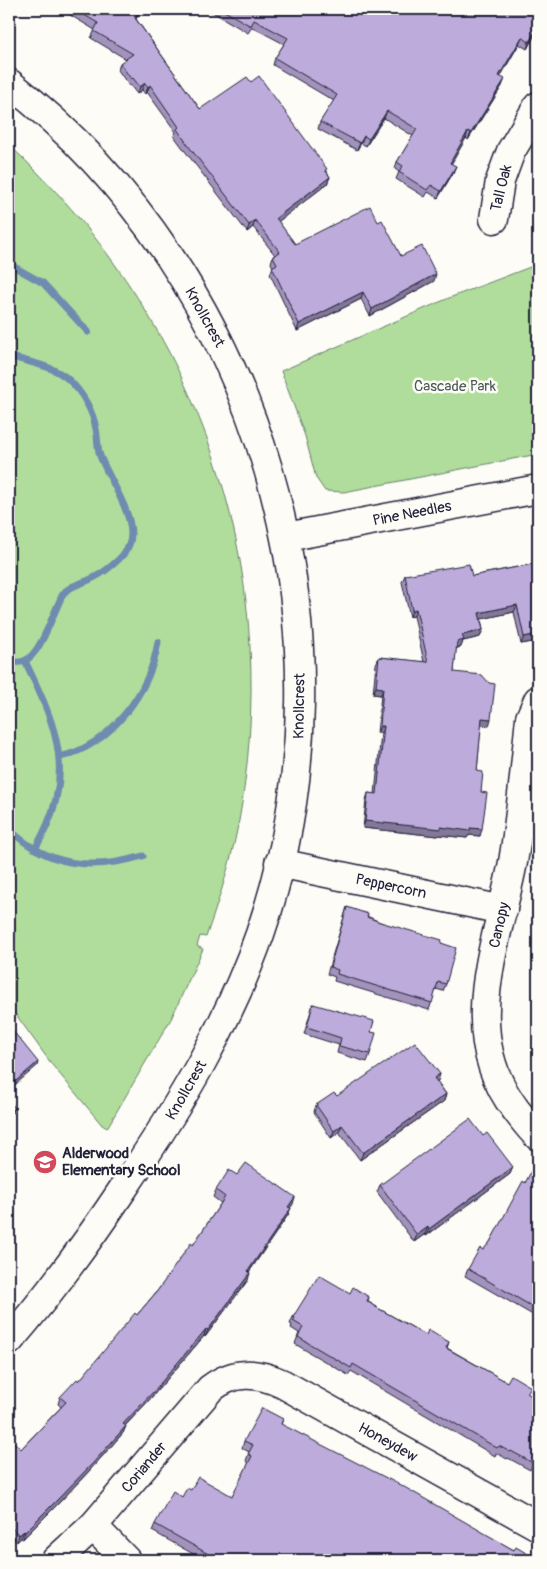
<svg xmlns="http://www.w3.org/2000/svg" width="547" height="1569" font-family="Pangolin,sans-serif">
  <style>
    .green { fill: #b0dd9b; stroke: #69806b }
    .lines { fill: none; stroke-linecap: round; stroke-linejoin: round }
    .stream { stroke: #6f8bb0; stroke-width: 7 }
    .minor-casing { stroke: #22223b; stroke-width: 31 }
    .minor { stroke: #fdfcf7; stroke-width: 28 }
    .wall { fill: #a393bc; stroke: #22223b }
    .shaded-wall { fill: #847899; stroke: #22223b }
    .building { fill: #bdabdb; stroke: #22223b }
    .labels { text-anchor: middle; stroke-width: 5; stroke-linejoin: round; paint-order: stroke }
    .street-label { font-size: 15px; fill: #22223b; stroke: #fdfcf7 }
    .park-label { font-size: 15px; fill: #4d5a58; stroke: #fdfcf7 }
    .poi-label { font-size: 15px; font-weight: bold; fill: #22223b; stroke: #fdfcf7; text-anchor: start }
  </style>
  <rect width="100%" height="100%" fill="#fdfcf7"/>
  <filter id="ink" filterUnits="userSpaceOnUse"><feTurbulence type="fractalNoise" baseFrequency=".02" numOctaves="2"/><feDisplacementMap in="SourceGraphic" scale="10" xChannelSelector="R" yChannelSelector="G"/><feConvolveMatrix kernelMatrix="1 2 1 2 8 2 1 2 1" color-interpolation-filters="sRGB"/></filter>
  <g filter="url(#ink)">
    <g class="green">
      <path d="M9 145C187 308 276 540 245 781 239 835 224 886 206 937L200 936 197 946 203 949 171 1019 107 1128 102 1125 53 1066 9 1005Z"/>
      <polygon points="538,264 538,454 344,492 325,491 316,478 305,436 281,371 449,298"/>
    </g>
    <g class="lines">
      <g class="stream">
        <polyline points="9,264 43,283 88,332"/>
        <path d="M9 356C29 363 53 365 69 380 82 392 93 411 96 429 98 438 97 447 100 456 108 478 139 520 129 545 124 558 103 574 89 580 80 584 69 586 63 594 54 610 41 655 24 661 20 663 14 662 9 662"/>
        <path d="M25 661C59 731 77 777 35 849"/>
        <path d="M60 757C111 745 150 692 158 642"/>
        <path d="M9 829C49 867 91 871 143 856"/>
      </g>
      <g class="minor-casing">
        <g id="minor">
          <path d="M9 83C261 278 364 633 260 934 228 1025 179 1106 125 1186 89 1240 51 1292 9 1341"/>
          <polyline points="494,219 500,181 511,151 538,106"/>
          <polyline points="286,537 538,489"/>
          <path d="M538 700 530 718C525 766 521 815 513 862 497 946 457 1034 516 1110 523 1119 530 1129 538 1136"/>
          <polyline points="279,863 503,910"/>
          <polyline points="93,1526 126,1560"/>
          <path d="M56 1560 93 1526 210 1389C234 1370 257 1372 283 1384L538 1526"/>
        </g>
      </g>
      <use href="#minor" class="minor"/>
    </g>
    <g class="wall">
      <polygon points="60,9 142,9 136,19 200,109 326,171 330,177 327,184 278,221 295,244 378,222 401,256 434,281 370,316 361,299 297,331 270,274 273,267 271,263 273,256 275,255 253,227 247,232 188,155 174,136 176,132 147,92 145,94 142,90 137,94 130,85 129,86 118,70 120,63 126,59 91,38 95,30"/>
      <polygon points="210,9 538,9 538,29 527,49 519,44 500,76 502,86 468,140 466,138 451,164 453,173 438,198 428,192 425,197 396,179 399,172 395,169 397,162 413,136 384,118 366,146 361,143 357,150 318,129 320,122 334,101 273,65 275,58 284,44 252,27 248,33 209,10"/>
      <polygon points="538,563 538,641 521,644 514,612 481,619 483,630 480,637 463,641 461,647 456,648 454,672 489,726 481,725 477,771 481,792 480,836 469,835 467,838 439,835 438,836 363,828 366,800 368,793 375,794 381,733 377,733 381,695 373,694 376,664 379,657 424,662 414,616 410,617 402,582 405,575 472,576"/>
      <polygon points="347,907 380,922 441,943 446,984 443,991 436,989 429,1010 334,981 335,977 327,974"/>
      <polygon points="313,1004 371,1032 370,1054 367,1062 337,1053 339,1045 304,1034"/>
      <polygon points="440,1074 437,1081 446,1094 444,1101 360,1160 339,1132 331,1138 314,1112 316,1105 337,1096"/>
      <polygon points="483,1136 513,1167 510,1174 426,1236 425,1234 414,1242 377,1192 380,1185"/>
      <polygon points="538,1173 538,1318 465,1276 468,1269 490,1242 525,1183"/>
      <polygon points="237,1175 293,1204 290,1208 288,1215 249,1272 248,1280 205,1337 204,1336 151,1398 125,1426 126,1426 123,1433 91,1469 56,1506 23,1539 21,1538 17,1542 9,1535 9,1448 21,1449 61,1407 58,1404 60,1397 79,1381 137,1315 158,1290 193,1245 221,1203 213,1197 216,1190"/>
      <polygon points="350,1293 369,1297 368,1301 374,1306 426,1335 449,1342 447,1348 538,1400 538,1470 532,1466 530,1470 508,1458 507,1459 496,1453 495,1456 351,1371 348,1375 295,1344 299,1333 291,1328 292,1325 290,1324 293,1317"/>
      <polygon points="283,1419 281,1425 512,1549 538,1560 204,1560 152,1531 155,1524 182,1497 191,1490 232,1496 249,1463 246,1461 249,1452 242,1448 244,1441"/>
    </g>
    <g class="shaded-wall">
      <polygon points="140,9 142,9 132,25 135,18"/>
      <polygon points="538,26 538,29 527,49 529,42"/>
      <polygon points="522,37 519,44 497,83 499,76"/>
      <polygon points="505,79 502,86 468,140 471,133"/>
      <polygon points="145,83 142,90 137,94 140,87"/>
      <polygon points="150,85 147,92 145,94 148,87"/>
      <polygon points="387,111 384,118 366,146 369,139"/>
      <polygon points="468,131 466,138 448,170 450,163"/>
      <polygon points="364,136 361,143 357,150 360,143"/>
      <polygon points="456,166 453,173 438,198 441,191"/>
      <polygon points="330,177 327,184 274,225 276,218"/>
      <polygon points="255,220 253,227 247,232 249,225"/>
      <polygon points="436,274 434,281 370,316 372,309"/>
      <polygon points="363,292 361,299 297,331 299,324"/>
      <polygon points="517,605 514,612 477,620 479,613"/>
      <polygon points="416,609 414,616 410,617 412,610"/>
      <polygon points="483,630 480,637 463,641 461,647 455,649 457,642 462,635"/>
      <polygon points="538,634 538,641 521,644 524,637"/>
      <polygon points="376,687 383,688 381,695 373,694"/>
      <polygon points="482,718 491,719 489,726 479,725"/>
      <polygon points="380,726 384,726 381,733 377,733"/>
      <polygon points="365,821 441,827 470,828 482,829 480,836 469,835 467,838 439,835 438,836 363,828"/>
      <polygon points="38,1062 37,1066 9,1090 9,1087"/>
      <polygon points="440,1074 438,1081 432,1085 434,1078"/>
      <polygon points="446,1094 444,1101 360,1160 363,1153"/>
      <polygon points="15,1108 14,1111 9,1116 9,1113"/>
      <polygon points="342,1125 339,1132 331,1138 334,1131"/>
      <polygon points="513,1167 510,1174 426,1236 429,1229"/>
      <polygon points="295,1197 293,1204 286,1214 288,1207"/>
      <polygon points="291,1208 288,1215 245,1278 248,1271"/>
      <polygon points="428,1227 425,1234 414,1242 417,1235"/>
      <polygon points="250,1273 248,1280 205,1337 208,1330"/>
      <polygon points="206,1329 204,1336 151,1398 120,1431 123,1424"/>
      <polygon points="126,1426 123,1433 91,1469 56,1506 23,1539 25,1532"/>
      <polygon points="24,1531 21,1538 17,1542 19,1535"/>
    </g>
    <g class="building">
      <polygon points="74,9 140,9 135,18 200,109 247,77 251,82 259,76 327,169 325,170 330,177 276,218 295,244 370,206 378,222 382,220 401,256 422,246 436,274 372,309 363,292 299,324 272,267 277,264 273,256 280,252 255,220 249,225 190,148 177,129 179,127 150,85 148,87 145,83 140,87 133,78 131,79 120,63 133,54 94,31 98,23"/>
      <polygon points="221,9 538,9 538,26 529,42 522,37 499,76 505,79 471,133 468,131 450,163 456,166 441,191 431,185 427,190 399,172 403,166 397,162 417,129 387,111 369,139 364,136 360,143 320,122 337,95 275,58 288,38 254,20 251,26"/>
      <polygon points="538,563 538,634 524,637 517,605 479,613 483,630 462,635 464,640 457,642 454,672 482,675 489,683 495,684 491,719 482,718 477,771 483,772 481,792 487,793 482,829 470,828 470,831 441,827 441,829 365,821 368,793 377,794 384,726 380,726 383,688 376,687 379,657 428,662 416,609 412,610 405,575 469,564 472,576"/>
      <polygon points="347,907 368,914 367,917 380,922 442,940 441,943 456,948 446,984 438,982 432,1003 337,974 338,970 330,967"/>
      <polygon points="313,1004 374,1021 371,1032 376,1033 370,1054 339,1046 341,1038 307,1027"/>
      <polygon points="9,1026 38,1062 9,1087"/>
      <polygon points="415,1042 440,1074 434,1078 446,1094 363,1153 342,1125 334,1131 316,1105 334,1093 337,1096"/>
      <polygon points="9,1100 15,1108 9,1113"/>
      <polygon points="470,1119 483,1136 487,1133 513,1167 429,1229 428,1227 417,1235 380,1185"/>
      <polygon points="246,1163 295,1197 288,1207 291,1208 248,1271 250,1273 208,1330 206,1329 154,1391 123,1424 126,1426 94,1462 58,1499 25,1532 24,1531 19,1535 10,1526 9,1528 9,1448 14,1442 21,1449 66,1402 60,1397 77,1379 79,1381 135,1313 137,1315 158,1290 191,1243 193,1245 225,1197 216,1190 229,1170 237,1175"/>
      <polygon points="532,1170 538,1173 538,1310 468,1269 480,1248 483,1250 490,1242 523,1181 525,1183"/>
      <polygon points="319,1275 350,1293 353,1287 369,1297 367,1301 374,1306 426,1335 428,1330 449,1342 446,1348 507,1382 511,1375 531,1387 527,1393 538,1400 538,1461 535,1459 533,1463 511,1451 510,1452 499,1446 497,1448 353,1364 351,1368 298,1337 303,1327 293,1321 295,1318 293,1317"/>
      <polygon points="262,1408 283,1419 281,1424 406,1488 512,1549 514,1550 516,1547 538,1560 219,1560 155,1524 173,1491 182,1497 187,1488 191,1490 198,1477 232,1496 252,1456 248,1454 253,1445 244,1441"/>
    </g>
  </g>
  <defs>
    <g id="school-disc" transform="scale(1.25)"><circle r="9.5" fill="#d1495b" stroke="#fdfcf7"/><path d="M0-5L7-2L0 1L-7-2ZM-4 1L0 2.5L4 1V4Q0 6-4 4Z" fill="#fff"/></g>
  </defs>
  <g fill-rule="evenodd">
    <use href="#school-disc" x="45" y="1162"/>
  </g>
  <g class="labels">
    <g class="street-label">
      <text transform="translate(501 188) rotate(-76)" y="5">Tall Oak</text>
      <text transform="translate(205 317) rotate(61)" y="5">Knollcrest</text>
      <text transform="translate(412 513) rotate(-11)" y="5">Pine Needles</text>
      <text transform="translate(299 706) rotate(-89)" y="5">Knollcrest</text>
      <text transform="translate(391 886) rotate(12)" y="5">Peppercorn</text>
      <text transform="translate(499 925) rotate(-77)" y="5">Canopy</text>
      <text transform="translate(186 1090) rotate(-60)" y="5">Knollcrest</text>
      <text transform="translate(388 1442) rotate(29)" y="5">Honeydew</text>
      <text transform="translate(144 1467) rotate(-50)" y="5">Coriander</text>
    </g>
    <g class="park-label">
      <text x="455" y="391">Cascade Park</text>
    </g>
    <g class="poi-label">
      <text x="62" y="1158">Alderwood<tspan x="62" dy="17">Elementary School</tspan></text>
    </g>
  </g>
  <rect width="547" height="1569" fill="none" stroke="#fdfcf7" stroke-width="30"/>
  <rect x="15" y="15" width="517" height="1539" fill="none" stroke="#22223b" stroke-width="2" filter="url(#ink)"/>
</svg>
